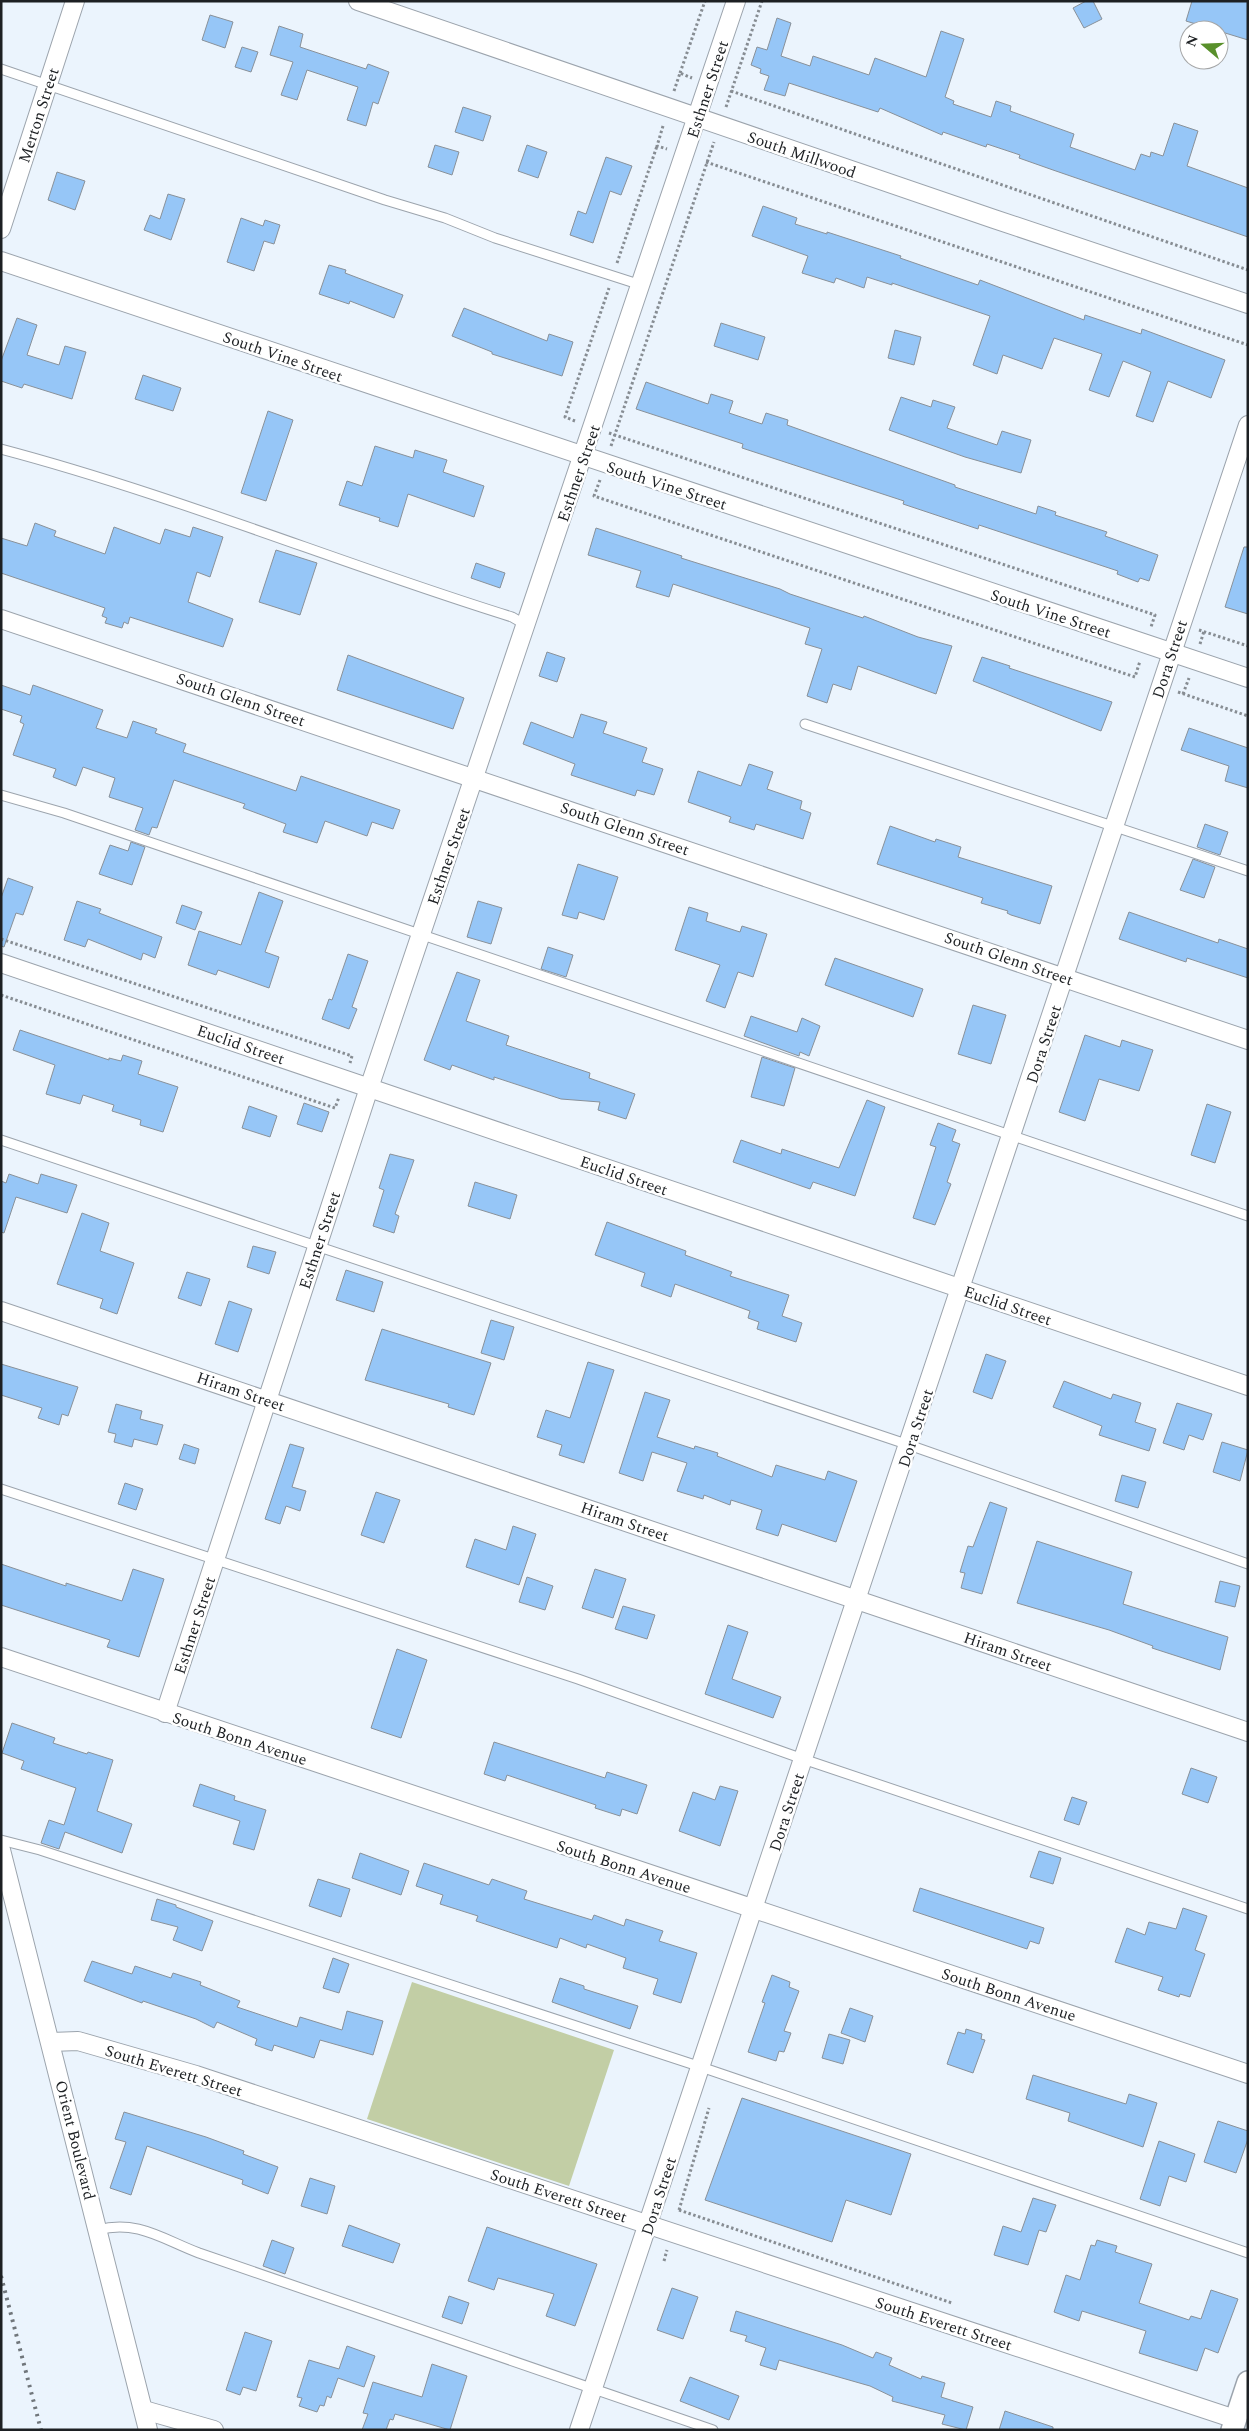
<svg xmlns="http://www.w3.org/2000/svg" width="1249" height="2431" font-family="Spectral,serif">
  <style>
    .green { fill: #c2cea5 }
    .building { fill: #96c6f7; stroke: #899199 }
    .lines { fill: none; stroke-linecap: round; stroke-linejoin: round }
    .service-casing { stroke: #9ca4ad; stroke-width: 11 }
    .minor-casing { stroke: #9ca4ad; stroke-width: 20 }
    .tertiary-casing { stroke: #9ca4ad; stroke-width: 24 }
    .path { stroke: #878d93; stroke-width: 3; stroke-dasharray: 2.5 2.5; stroke-linecap: butt }
    .service { stroke: #fff; stroke-width: 9 }
    .minor { stroke: #fff; stroke-width: 18 }
    .tertiary { stroke: #fff; stroke-width: 21 }
    .rail { stroke: #70767b; stroke-width: 4; stroke-dasharray: 2.5 5; stroke-linecap: butt }
    .labels { text-anchor: middle; stroke-width: 5; stroke-linejoin: round; paint-order: stroke }
    .street-label { font-size: 16px; fill: #1d2023; stroke: #fff }
  </style>
  <rect width="100%" height="100%" fill="#ebf4fd"/>
  <polygon class="green" points="412,1982 614,2050 569,2186 367,2119"/>
  <g class="building">
    <polygon points="1086,1 1093,1 1102,19 1084,28 1073,8"/>
    <polygon points="1192,1 1248,1 1248,40 1186,21"/>
    <polygon points="210,15 233,22 225,48 202,40"/>
    <polygon points="777,18 791,23 781,56 810,66 813,56 869,75 875,58 926,77 941,31 964,39 945,97 954,101 953,104 991,117 996,101 1011,106 1010,111 1074,134 1070,147 1135,170 1141,154 1150,157 1151,152 1163,156 1174,123 1198,131 1187,166 1248,188 1248,237 1053,170 1019,158 1020,155 987,144 986,147 943,132 942,135 880,108 878,112 789,83 785,96 764,90 769,76 760,73 761,69 751,65 757,47 767,50"/>
    <polygon points="279,26 303,34 300,47 366,69 368,64 389,72 378,104 373,102 366,126 347,120 358,87 307,70 297,100 281,95 293,62 270,55"/>
    <polygon points="242,47 258,52 251,72 235,67"/>
    <polygon points="463,107 491,116 483,141 455,132"/>
    <polygon points="435,145 459,152 452,175 428,167"/>
    <polygon points="527,145 547,152 538,178 518,171"/>
    <polygon points="606,157 632,166 621,195 610,191 593,243 570,235 578,211 586,214"/>
    <polygon points="57,172 85,181 75,210 48,200"/>
    <polygon points="168,194 185,199 171,240 144,230 150,215 160,219"/>
    <polygon points="763,206 797,218 795,224 827,234 827,232 901,256 900,258 978,285 980,280 1084,320 1085,315 1141,334 1142,329 1225,360 1211,398 1168,381 1153,422 1136,416 1151,372 1123,361 1109,397 1089,390 1102,354 1054,338 1042,369 1003,355 997,374 973,365 990,316 892,283 892,285 867,277 864,288 836,278 834,283 802,273 808,256 752,236"/>
    <polygon points="241,218 263,226 265,220 280,225 274,244 264,241 254,271 227,262"/>
    <polygon points="329,265 346,270 345,273 403,295 394,318 350,301 349,304 319,294"/>
    <polygon points="464,308 547,341 549,334 573,342 562,376 492,354 492,352 452,336"/>
    <polygon points="17,318 37,325 27,355 59,365 65,346 86,352 72,399 24,384 22,388 1,381 1,361"/>
    <polygon points="721,323 765,337 758,360 714,346"/>
    <polygon points="895,330 921,337 914,365 888,358"/>
    <polygon points="143,375 181,388 173,411 135,399"/>
    <polygon points="646,382 708,404 711,394 733,401 729,413 762,424 766,413 788,420 787,425 955,485 955,487 1036,514 1038,506 1056,512 1055,515 1107,532 1105,536 1158,555 1149,581 1140,578 1138,582 1117,574 1118,571 979,525 978,529 903,504 904,501 742,448 743,444 636,409"/>
    <polygon points="901,397 931,407 933,400 955,407 947,428 997,445 1002,431 1031,440 1021,473 965,457 889,430"/>
    <polygon points="268,411 293,420 266,501 241,493"/>
    <polygon points="375,446 413,458 415,450 447,460 443,472 484,486 474,517 408,494 398,527 379,521 380,518 339,505 347,481 362,486"/>
    <polygon points="35,523 56,531 54,536 105,554 114,527 160,544 165,529 190,537 193,527 223,537 210,577 197,572 188,602 233,619 223,647 130,617 128,624 124,622 122,628 105,623 107,618 102,616 105,608 1,573 1,538 27,546"/>
    <polygon points="596,528 682,556 681,558 780,589 790,594 863,618 864,616 918,637 952,646 936,694 858,666 851,690 833,684 827,703 807,696 822,649 805,644 810,628 673,584 669,597 636,587 641,571 588,555"/>
    <polygon points="1244,547 1248,547 1248,614 1225,607"/>
    <polygon points="276,550 317,563 300,615 259,602"/>
    <polygon points="476,563 505,573 500,588 471,578"/>
    <polygon points="547,652 565,658 557,682 539,676"/>
    <polygon points="348,655 464,698 453,729 337,690"/>
    <polygon points="982,657 1010,666 1009,668 1112,702 1101,731 973,681"/>
    <polygon points="1,685 30,695 33,685 103,710 96,728 127,738 133,721 157,729 155,733 186,744 183,752 296,791 301,776 400,810 393,829 372,822 367,836 325,821 317,843 283,832 286,824 243,808 245,804 174,780 157,828 152,827 149,835 135,830 143,808 109,797 115,778 83,767 76,786 53,777 56,769 13,755 24,724 20,722 22,716 1,709"/>
    <polygon points="581,714 607,722 603,733 647,748 642,762 663,769 654,795 637,790 635,796 571,775 575,764 523,744 531,722 573,738"/>
    <polygon points="1189,728 1248,748 1248,788 1225,781 1229,766 1181,750"/>
    <polygon points="749,764 773,772 767,789 802,801 800,809 811,813 803,839 756,824 754,830 729,822 731,817 688,802 698,771 741,786"/>
    <polygon points="1205,824 1228,832 1220,855 1197,847"/>
    <polygon points="890,826 935,842 936,839 961,847 958,857 1052,886 1040,924 1011,915 1007,913 1008,911 981,903 983,898 877,864"/>
    <polygon points="131,842 145,847 132,885 99,874 110,845 128,851"/>
    <polygon points="1193,859 1215,867 1204,898 1180,890"/>
    <polygon points="578,864 618,877 604,920 579,912 577,919 562,915"/>
    <polygon points="8,878 33,887 23,915 16,913 4,947 1,946 1,898"/>
    <polygon points="259,892 283,901 265,952 279,957 269,988 218,970 216,975 188,965 199,931 241,945"/>
    <polygon points="77,901 101,909 99,913 162,937 155,958 143,953 141,960 88,939 85,947 64,940"/>
    <polygon points="478,901 502,908 491,944 467,937"/>
    <polygon points="182,905 202,912 195,930 176,923"/>
    <polygon points="689,907 708,913 706,921 740,932 742,926 767,934 753,977 738,972 725,1008 706,1001 720,965 675,950"/>
    <polygon points="1129,912 1218,943 1219,939 1248,949 1248,978 1187,958 1186,962 1119,939"/>
    <polygon points="548,947 573,955 566,977 541,969"/>
    <polygon points="348,954 368,961 352,1007 357,1009 349,1029 322,1019 329,999 332,1000"/>
    <polygon points="835,958 923,989 913,1017 825,985"/>
    <polygon points="457,972 480,980 466,1021 509,1036 506,1045 590,1073 589,1078 635,1094 626,1119 598,1110 600,1102 561,1099 494,1077 494,1080 452,1065 450,1070 424,1060"/>
    <polygon points="973,1005 1006,1015 991,1064 958,1054"/>
    <polygon points="751,1016 797,1032 802,1018 820,1026 809,1056 800,1052 799,1056 744,1036"/>
    <polygon points="20,1030 109,1060 109,1058 121,1061 123,1055 142,1061 138,1074 178,1087 163,1132 140,1125 141,1120 112,1111 114,1105 83,1095 80,1104 46,1094 55,1065 13,1050"/>
    <polygon points="1085,1035 1120,1047 1122,1040 1153,1050 1139,1091 1099,1079 1085,1121 1059,1112"/>
    <polygon points="762,1057 795,1068 784,1106 751,1097"/>
    <polygon points="867,1100 885,1107 855,1196 813,1182 810,1189 733,1162 741,1140 781,1154 782,1149 839,1168"/>
    <polygon points="304,1103 329,1112 322,1132 297,1124"/>
    <polygon points="1207,1104 1231,1112 1215,1163 1191,1155"/>
    <polygon points="249,1106 277,1116 270,1137 242,1128"/>
    <polygon points="938,1123 956,1130 952,1141 960,1144 947,1182 951,1184 935,1225 913,1218 936,1147 930,1145"/>
    <polygon points="390,1154 414,1160 395,1214 399,1216 394,1233 373,1226 384,1190 379,1188"/>
    <polygon points="9,1174 38,1184 41,1174 77,1185 67,1213 16,1197 4,1233 1,1232 1,1181 6,1183"/>
    <polygon points="475,1182 517,1195 510,1219 468,1206"/>
    <polygon points="82,1213 109,1223 100,1251 134,1263 117,1314 100,1308 103,1299 57,1284"/>
    <polygon points="607,1222 686,1251 685,1255 732,1272 730,1276 789,1295 782,1316 802,1323 796,1342 757,1329 759,1322 748,1318 750,1311 675,1284 671,1297 641,1286 645,1273 595,1255"/>
    <polygon points="253,1246 276,1252 269,1274 247,1267"/>
    <polygon points="346,1270 383,1282 374,1312 336,1300"/>
    <polygon points="187,1272 210,1279 201,1306 178,1298"/>
    <polygon points="229,1301 252,1309 238,1352 215,1344"/>
    <polygon points="491,1320 514,1327 504,1360 481,1353"/>
    <polygon points="382,1329 491,1363 474,1415 448,1407 449,1404 365,1380"/>
    <polygon points="986,1354 1006,1361 992,1399 973,1392"/>
    <polygon points="588,1362 614,1370 584,1463 559,1455 562,1445 537,1437 546,1410 570,1418"/>
    <polygon points="1,1364 78,1387 68,1416 62,1414 59,1425 38,1418 42,1408 1,1395"/>
    <polygon points="1064,1381 1111,1399 1113,1394 1141,1403 1135,1422 1156,1429 1149,1451 1099,1435 1102,1426 1053,1407"/>
    <polygon points="645,1392 670,1400 657,1437 694,1449 695,1446 718,1453 717,1456 772,1477 776,1465 825,1480 828,1471 857,1481 836,1542 782,1524 778,1536 756,1529 762,1510 731,1500 730,1505 704,1495 703,1499 677,1491 687,1463 652,1452 643,1481 619,1473"/>
    <polygon points="1177,1403 1212,1414 1203,1440 1189,1435 1184,1450 1163,1443"/>
    <polygon points="116,1404 142,1411 140,1419 163,1425 157,1445 134,1439 132,1447 114,1442 116,1434 108,1432"/>
    <polygon points="1222,1442 1248,1450 1240,1481 1213,1472"/>
    <polygon points="184,1444 199,1449 195,1464 179,1459"/>
    <polygon points="290,1444 304,1448 292,1487 306,1491 300,1511 286,1506 280,1524 265,1519"/>
    <polygon points="1122,1475 1146,1482 1138,1508 1115,1501"/>
    <polygon points="125,1483 143,1489 136,1510 118,1504"/>
    <polygon points="376,1492 400,1500 384,1543 361,1535"/>
    <polygon points="990,1502 1007,1508 982,1594 961,1588 965,1573 960,1572 968,1546 973,1547"/>
    <polygon points="513,1526 536,1534 519,1585 466,1567 475,1539 506,1550"/>
    <polygon points="1037,1541 1132,1572 1123,1604 1228,1637 1220,1670 1152,1648 1153,1646 1109,1630 1017,1603"/>
    <polygon points="1,1564 66,1586 66,1583 122,1601 133,1569 164,1579 139,1657 107,1647 110,1640 1,1605"/>
    <polygon points="595,1569 626,1579 613,1618 582,1608"/>
    <polygon points="527,1577 553,1586 545,1610 519,1602"/>
    <polygon points="1220,1581 1240,1586 1235,1607 1215,1602"/>
    <polygon points="623,1606 655,1615 647,1639 615,1629"/>
    <polygon points="728,1625 748,1632 732,1679 781,1697 773,1718 705,1694"/>
    <polygon points="397,1649 427,1660 401,1738 371,1728"/>
    <polygon points="12,1723 55,1738 53,1743 87,1754 88,1752 113,1760 97,1811 132,1824 122,1853 65,1832 59,1849 41,1843 49,1820 64,1825 76,1788 21,1769 24,1761 2,1753"/>
    <polygon points="494,1742 605,1778 607,1772 647,1785 637,1814 622,1809 620,1816 595,1808 596,1805 507,1775 505,1781 484,1774"/>
    <polygon points="1191,1768 1217,1777 1208,1803 1182,1794"/>
    <polygon points="200,1784 235,1796 234,1800 266,1810 254,1850 233,1844 240,1821 193,1806"/>
    <polygon points="720,1786 738,1791 720,1846 679,1831 693,1792 715,1800"/>
    <polygon points="1072,1797 1087,1802 1079,1825 1064,1820"/>
    <polygon points="1039,1851 1061,1858 1053,1884 1030,1877"/>
    <polygon points="360,1853 409,1871 401,1895 352,1878"/>
    <polygon points="424,1863 489,1885 492,1879 527,1891 524,1899 592,1920 594,1915 624,1926 626,1919 663,1931 659,1941 697,1953 681,2003 653,1994 658,1979 623,1968 626,1958 587,1944 586,1948 560,1938 557,1948 476,1921 478,1916 440,1904 443,1895 416,1886"/>
    <polygon points="318,1879 350,1889 341,1917 309,1906"/>
    <polygon points="920,1888 1044,1928 1039,1944 1030,1941 1027,1949 913,1911"/>
    <polygon points="157,1899 176,1905 176,1907 213,1921 202,1951 173,1940 178,1927 151,1920"/>
    <polygon points="1183,1908 1207,1916 1195,1950 1205,1954 1190,1997 1180,1994 1179,1997 1158,1990 1163,1977 1115,1962 1127,1928 1145,1935 1149,1922 1176,1929"/>
    <polygon points="333,1958 349,1964 339,1993 323,1988"/>
    <polygon points="92,1961 132,1974 135,1966 171,1978 173,1973 201,1982 200,1985 240,2001 237,2007 297,2027 300,2017 342,2030 347,2011 383,2021 373,2055 320,2040 314,2058 274,2045 272,2051 255,2045 257,2039 217,2022 214,2028 196,2019 143,2001 142,2003 84,1981"/>
    <polygon points="772,1975 790,1982 789,1987 799,1991 784,2031 791,2033 784,2052 779,2051 776,2061 748,2052 765,2003 762,2002"/>
    <polygon points="560,1978 584,1986 584,1989 638,2006 630,2029 552,2002"/>
    <polygon points="850,2008 873,2016 865,2042 841,2033"/>
    <polygon points="966,2029 982,2034 981,2039 985,2040 973,2073 947,2064 958,2032 965,2034"/>
    <polygon points="829,2034 850,2040 843,2064 822,2058"/>
    <polygon points="1033,2075 1126,2104 1129,2094 1157,2103 1143,2147 1068,2121 1070,2113 1026,2099"/>
    <polygon points="742,2098 911,2154 891,2215 846,2200 832,2242 705,2200"/>
    <polygon points="124,2112 206,2137 244,2151 243,2154 278,2167 268,2194 242,2184 243,2180 147,2146 131,2195 110,2188 126,2142 115,2139"/>
    <polygon points="1218,2121 1248,2131 1248,2139 1236,2173 1204,2162"/>
    <polygon points="1159,2141 1195,2154 1186,2182 1169,2176 1160,2206 1140,2199"/>
    <polygon points="310,2178 335,2186 327,2214 301,2206"/>
    <polygon points="1033,2198 1056,2205 1046,2232 1039,2230 1028,2265 994,2255 1003,2226 1021,2232"/>
    <polygon points="349,2225 400,2244 393,2263 342,2246"/>
    <polygon points="487,2227 597,2264 575,2326 546,2316 554,2294 498,2278 494,2290 468,2281"/>
    <polygon points="272,2240 294,2248 285,2274 263,2266"/>
    <polygon points="1097,2240 1117,2246 1115,2252 1152,2264 1139,2303 1189,2320 1191,2316 1201,2319 1211,2290 1238,2299 1218,2353 1205,2348 1197,2371 1139,2353 1146,2331 1082,2311 1079,2321 1054,2312 1066,2275 1080,2280 1091,2245 1095,2246"/>
    <polygon points="672,2288 698,2297 683,2339 657,2330"/>
    <polygon points="449,2296 469,2303 462,2324 442,2317"/>
    <polygon points="736,2311 842,2345 873,2358 876,2352 892,2358 889,2365 921,2379 922,2376 945,2383 941,2397 973,2407 966,2430 942,2424 945,2415 892,2401 893,2397 870,2386 779,2360 776,2370 760,2365 766,2348 745,2341 747,2336 730,2331"/>
    <polygon points="245,2332 272,2341 256,2391 243,2387 240,2395 226,2390"/>
    <polygon points="347,2346 375,2356 364,2387 338,2378 331,2398 327,2396 324,2406 320,2405 317,2412 299,2406 302,2398 297,2397 309,2360 339,2369"/>
    <polygon points="432,2364 467,2376 450,2430 395,2414 393,2420 390,2419 386,2430 362,2430 368,2414 363,2413 373,2382 422,2397"/>
    <polygon points="690,2377 739,2396 729,2420 680,2401"/>
    <polygon points="1005,2411 1053,2427 1053,2430 999,2430"/>
  </g>
  <g class="lines">
    <g class="service-casing">
      <g id="service">
        <polyline points="1,69 385,200 445,218 495,238 641,285"/>
        <path d="M1 449C175 495 341 564 512 617L526 625"/>
        <polyline points="805,724 1248,871"/>
        <polyline points="1,795 64,813 1248,1216"/>
        <polyline points="1,1140 909,1445 1248,1564"/>
        <polyline points="1,1489 578,1679 803,1759 1248,1909"/>
        <polyline points="1,1840 40,1850 701,2067 1248,2253"/>
        <path d="M98 2230C137 2219 164 2240 199 2253L713 2430"/>
      </g>
    </g>
    <g class="minor-casing">
      <g id="minor">
        <polyline points="358,1 994,219 1248,304"/>
        <polyline points="1,229 75,1"/>
        <polyline points="1,261 1248,678"/>
        <polyline points="1,619 1248,1040"/>
        <polyline points="1,963 1248,1386"/>
        <polyline points="1,1311 1248,1732"/>
        <polyline points="1,1657 1248,2074"/>
        <polyline points="165,1713 369,1088 736,1"/>
        <polyline points="1,1850 148,2430"/>
        <polyline points="51,2042 78,2041 196,2075 1235,2419"/>
        <polyline points="144,2410 214,2430"/>
        <polyline points="579,2430 1248,425"/>
      </g>
    </g>
    <g class="tertiary-casing">
      <polyline id="tertiary" points="1232,2430 1248,2382"/>
    </g>
    <g class="path">
      <polyline points="680,73 705,1"/>
      <polyline points="674,91 680,73 692,78"/>
      <polyline points="731,91 1248,270"/>
      <polyline points="726,107 762,1"/>
      <polyline points="663,126 657,146 667,149"/>
      <polyline points="706,162 1248,345"/>
      <polyline points="617,263 657,146"/>
      <polyline points="575,421 565,417 609,288"/>
      <polyline points="609,433 1155,615 1151,627"/>
      <polyline points="611,446 714,142"/>
      <polyline points="600,480 594,496 1135,677 1140,661"/>
      <polyline points="1199,630 1248,646"/>
      <polyline points="1200,644 1204,631"/>
      <polyline points="1178,692 1248,716"/>
      <polyline points="1183,694 1189,678"/>
      <polyline points="1,939 352,1056 350,1063"/>
      <polyline points="1,995 335,1108 339,1097"/>
      <polyline points="679,2210 952,2303"/>
      <polyline points="679,2210 709,2108"/>
      <polyline points="664,2261 667,2250"/>
    </g>
    <use href="#service" class="service"/>
    <use href="#minor" class="minor"/>
    <use href="#tertiary" class="tertiary"/>
    <polyline class="rail" points="1,2276 41,2430"/>
  </g>
  <g class="labels">
    <g class="street-label">
      <text transform="translate(707 89) rotate(-72)" y="6">Esthner Street</text>
      <text transform="translate(38 115) rotate(-72)" y="6">Merton Street</text>
      <text transform="translate(802 154) rotate(19)" y="6">South Millwood</text>
      <text transform="translate(283 356) rotate(19)" y="6">South Vine Street</text>
      <text transform="translate(578 473) rotate(-71)" y="6">Esthner Street</text>
      <text transform="translate(667 485) rotate(18)" y="6">South Vine Street</text>
      <text transform="translate(1051 613) rotate(18)" y="6">South Vine Street</text>
      <text transform="translate(1169 659) rotate(-72)" y="6">Dora Street</text>
      <text transform="translate(241 699) rotate(19)" y="6">South Glenn Street</text>
      <text transform="translate(625 828) rotate(19)" y="6">South Glenn Street</text>
      <text transform="translate(448 856) rotate(-71)" y="6">Esthner Street</text>
      <text transform="translate(1009 958) rotate(19)" y="6">South Glenn Street</text>
      <text transform="translate(241 1044) rotate(19)" y="6">Euclid Street</text>
      <text transform="translate(1043 1044) rotate(-72)" y="6">Dora Street</text>
      <text transform="translate(624 1175) rotate(19)" y="6">Euclid Street</text>
      <text transform="translate(319 1240) rotate(-72)" y="6">Esthner Street</text>
      <text transform="translate(1008 1305) rotate(19)" y="6">Euclid Street</text>
      <text transform="translate(241 1391) rotate(19)" y="6">Hiram Street</text>
      <text transform="translate(915 1428) rotate(-72)" y="6">Dora Street</text>
      <text transform="translate(625 1521) rotate(19)" y="6">Hiram Street</text>
      <text transform="translate(194 1625) rotate(-72)" y="6">Esthner Street</text>
      <text transform="translate(1008 1651) rotate(19)" y="6">Hiram Street</text>
      <text transform="translate(240 1738) rotate(18)" y="6">South Bonn Avenue</text>
      <text transform="translate(786 1812) rotate(-72)" y="6">Dora Street</text>
      <text transform="translate(624 1866) rotate(18)" y="6">South Bonn Avenue</text>
      <text transform="translate(1009 1994) rotate(18)" y="6">South Bonn Avenue</text>
      <text transform="translate(174 2070) rotate(17)" y="6">South Everett Street</text>
      <text transform="translate(76 2140) rotate(76)" y="6">Orient Boulevard</text>
      <text transform="translate(559 2195) rotate(18)" y="6">South Everett Street</text>
      <text transform="translate(658 2196) rotate(-72)" y="6">Dora Street</text>
      <text transform="translate(944 2323) rotate(18)" y="6">South Everett Street</text>
    </g>
  </g>
  <rect width="1249" height="2431" fill="none" stroke="#1d2023" stroke-width="5"/>
  <g transform="translate(1204 45) rotate(289)"><circle r="24" fill="#ffffff" stroke="#a5a6a7"/>
  <path d="M0-4L9 19L0 12L-9 19Z" fill="#59902b"/>
  <text y="-8" font-size="14" font-weight="bold" text-anchor="middle" fill="#1d2023">N</text>
  </g>
</svg>
